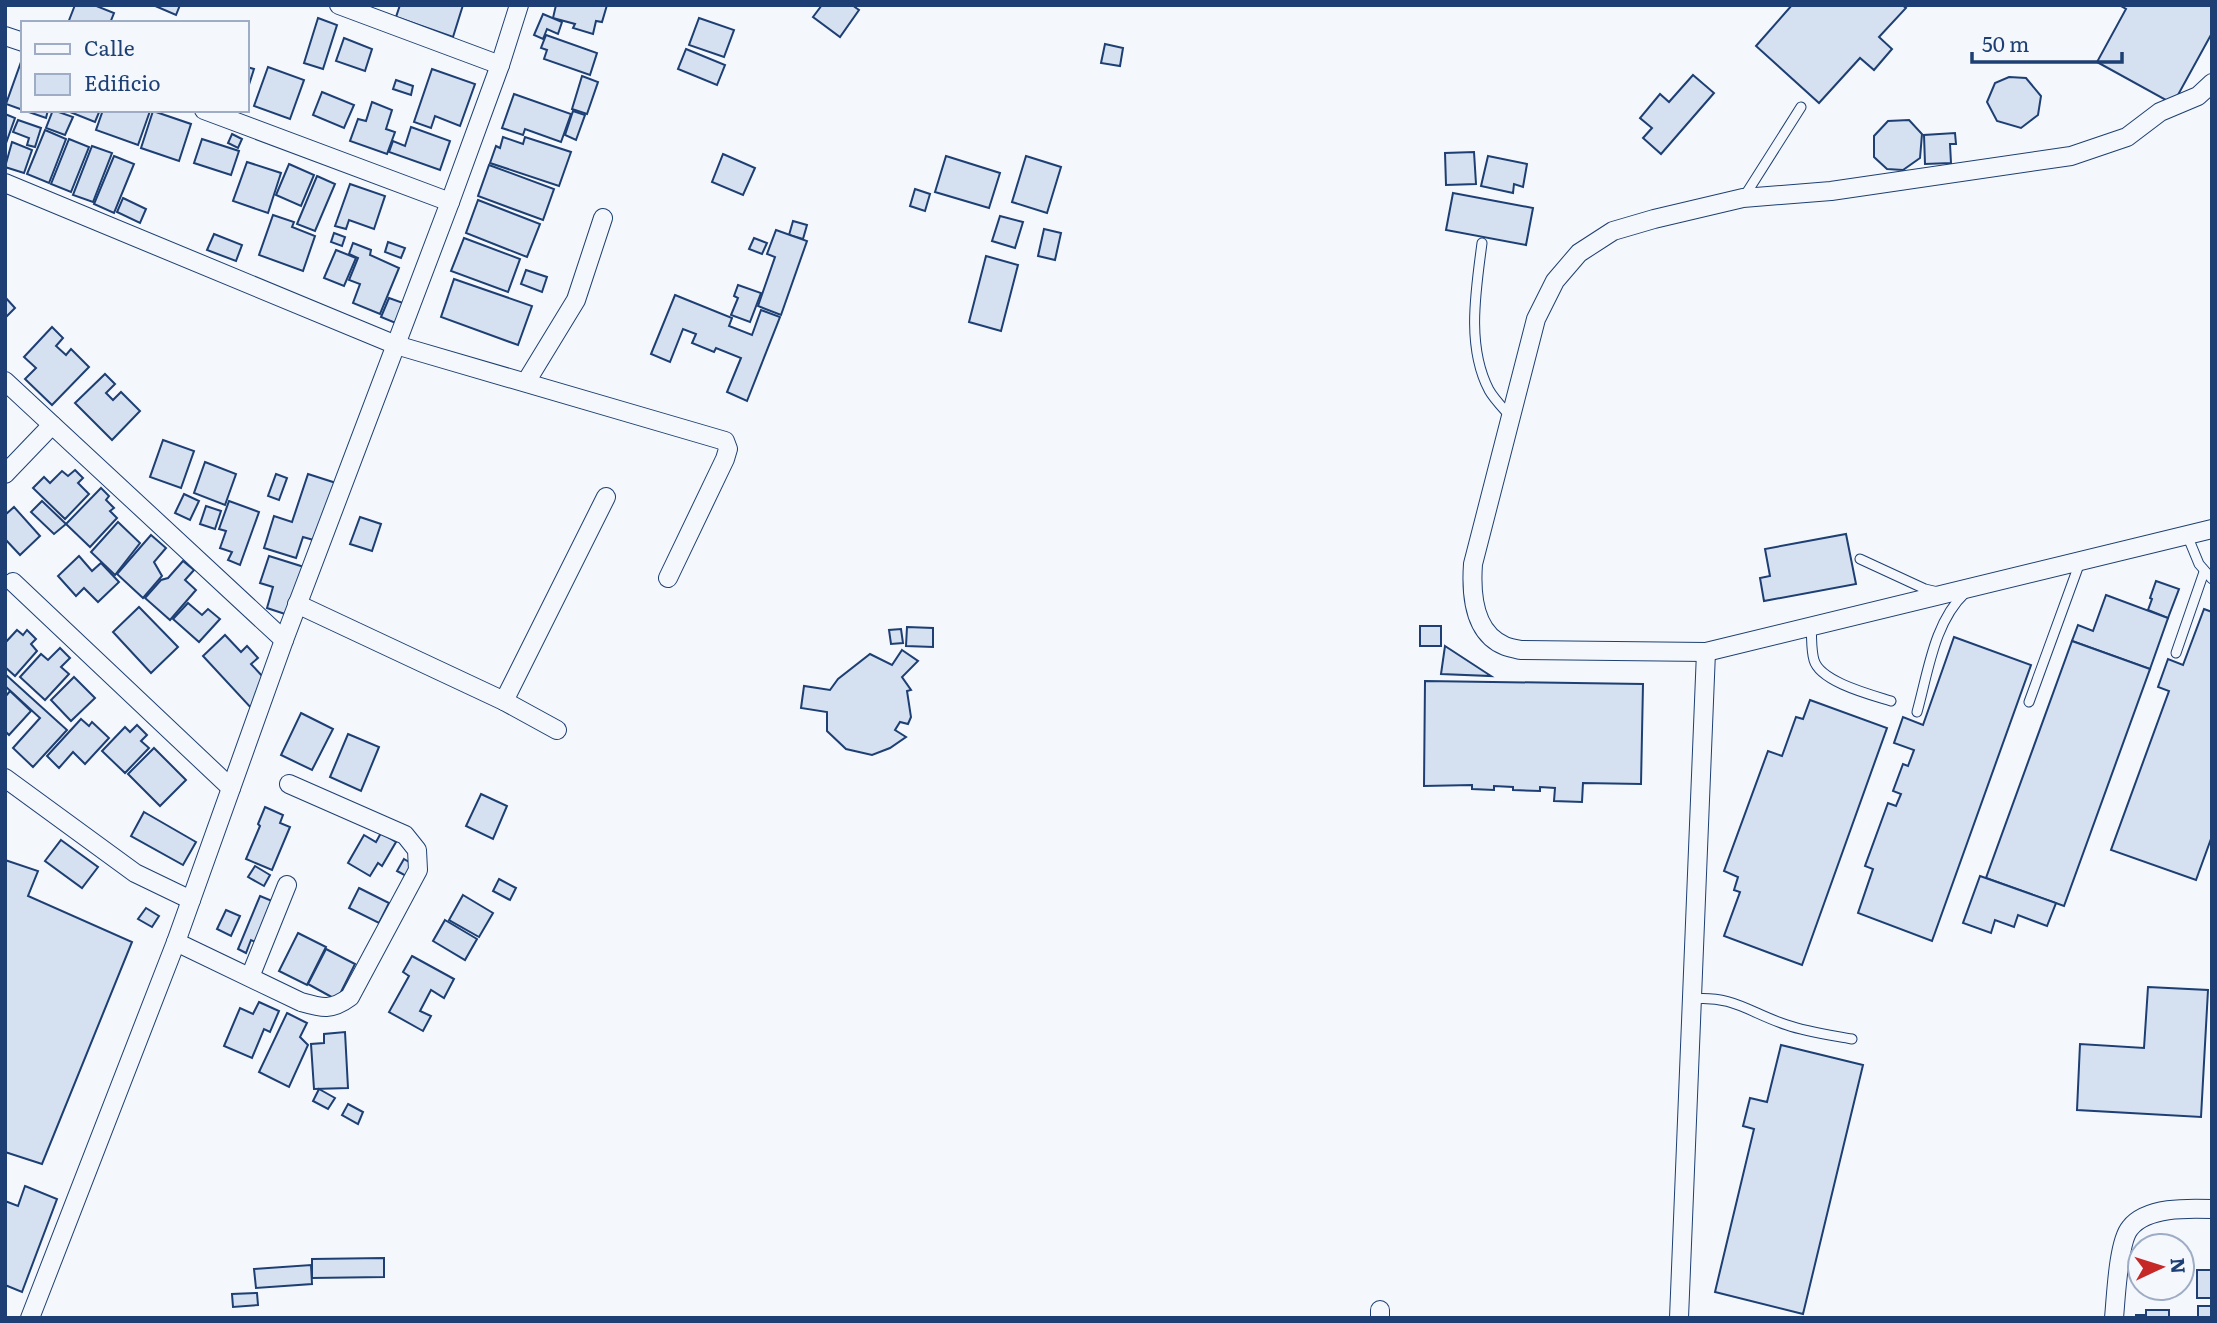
<svg xmlns="http://www.w3.org/2000/svg" width="2217" height="1323" font-family="Literata,serif">
  <style>
    .building { fill: #d5e0f0; stroke: #1d3f73; stroke-width: 2 }
    .lines { fill: none; stroke-linecap: round; stroke-linejoin: round }
    .lane-casing { stroke: #1d3f73; stroke-width: 11 }
    .street-casing { stroke: #1d3f73; stroke-width: 20 }
    .lane { stroke: #f4f7fb; stroke-width: 9 }
    .street { stroke: #f4f7fb; stroke-width: 18 }
  </style>
  <rect width="100%" height="100%" fill="#f4f7fb"/>
  <g class="building">
    <polygon points="75,5 94,5 114,13 110,23 68,23"/>
    <polygon points="153,5 180,5 176,15"/>
    <polygon points="400,5 463,5 453,37 396,17"/>
    <polygon points="556,5 607,5 602,22 596,21 593,34 573,28 575,24 553,18"/>
    <polygon points="822,5 852,5 859,10 840,37 813,17"/>
    <polygon points="1792,5 1902,5 1906,8 1879,37 1892,49 1874,70 1860,58 1819,103 1756,46"/>
    <polygon points="2119,5 2212,5 2212,33 2173,104 2097,62 2126,9"/>
    <polygon points="543,14 562,22 558,34 547,29 543,39 534,35"/>
    <polygon points="318,18 337,25 323,69 304,63"/>
    <polygon points="699,18 734,30 724,57 689,45"/>
    <polygon points="546,35 597,53 590,75 544,59 547,50 541,48"/>
    <polygon points="344,38 372,49 365,71 336,61"/>
    <polygon points="1105,44 1123,48 1120,66 1101,63"/>
    <polygon points="686,49 725,65 717,85 678,69"/>
    <polygon points="21,62 23,62 23,110 6,104"/>
    <polygon points="247,67 254,69 247,91"/>
    <polygon points="268,67 304,80 290,119 254,106"/>
    <polygon points="432,69 475,84 460,126 435,116 431,128 414,122"/>
    <polygon points="1693,75 1714,93 1661,154 1643,138 1652,128 1640,118 1660,94 1669,102"/>
    <polygon points="582,76 598,82 587,114 572,109"/>
    <polygon points="2009,77 2026,78 2041,96 2038,115 2021,128 1997,121 1987,102 1995,83"/>
    <polygon points="396,80 413,86 411,95 393,89"/>
    <polygon points="322,92 354,105 344,128 313,115"/>
    <polygon points="514,94 571,114 561,142 525,129 523,135 502,128"/>
    <polygon points="372,102 392,110 386,129 395,132 387,154 350,141 358,119 366,121"/>
    <polygon points="23,110 48,110 46,118"/>
    <polygon points="53,110 73,117 65,135 46,128"/>
    <polygon points="65,110 100,110 95,122"/>
    <polygon points="103,110 150,111 138,145 96,130"/>
    <polygon points="153,111 191,124 179,161 141,148"/>
    <polygon points="573,111 585,115 576,140 565,135"/>
    <polygon points="5,114 15,118 5,146"/>
    <polygon points="18,120 41,128 35,147 27,145 29,138 13,132"/>
    <polygon points="1909,120 1922,134 1920,158 1903,170 1887,169 1874,157 1874,136 1888,121"/>
    <polygon points="411,127 450,141 440,170 389,152 393,141 405,146"/>
    <polygon points="45,130 66,139 49,183 27,174"/>
    <polygon points="1955,133 1956,144 1950,144 1951,163 1925,164 1924,135"/>
    <polygon points="232,134 242,139 238,148 228,143"/>
    <polygon points="503,137 523,144 525,137 571,152 559,186 490,163 496,146 500,148"/>
    <polygon points="69,139 89,147 71,192 51,184"/>
    <polygon points="202,139 239,151 231,175 194,163"/>
    <polygon points="12,142 32,150 24,173 5,167"/>
    <polygon points="92,146 112,153 93,202 73,195"/>
    <polygon points="1474,152 1476,184 1446,185 1445,153"/>
    <polygon points="723,154 755,168 743,195 712,182"/>
    <polygon points="114,156 134,164 114,213 94,204"/>
    <polygon points="946,156 1000,173 989,208 935,192"/>
    <polygon points="1026,156 1061,167 1047,213 1012,202"/>
    <polygon points="1488,156 1527,164 1523,187 1514,184 1513,193 1481,186"/>
    <polygon points="247,162 281,173 268,213 233,201"/>
    <polygon points="289,164 314,175 301,206 276,195"/>
    <polygon points="489,165 554,189 543,220 478,196"/>
    <polygon points="317,176 335,184 315,231 297,224"/>
    <polygon points="350,184 385,196 374,229 349,220 346,229 335,226"/>
    <polygon points="915,189 930,194 925,211 910,206"/>
    <polygon points="1453,193 1533,208 1526,245 1446,230"/>
    <polygon points="123,198 146,209 140,223 117,212"/>
    <polygon points="478,200 540,224 527,257 466,233"/>
    <polygon points="273,215 294,222 292,227 315,236 303,271 259,255"/>
    <polygon points="1000,216 1023,222 1015,248 992,241"/>
    <polygon points="793,221 807,225 803,239 789,235"/>
    <polygon points="1044,229 1061,233 1055,260 1038,256"/>
    <polygon points="776,230 807,241 781,315 758,306 775,257 767,254"/>
    <polygon points="334,233 345,237 342,246 331,242"/>
    <polygon points="214,234 242,245 236,261 207,250"/>
    <polygon points="464,238 520,259 508,292 451,271"/>
    <polygon points="754,238 767,243 762,254 749,249"/>
    <polygon points="388,242 405,248 401,258 385,252"/>
    <polygon points="353,243 371,250 370,255 399,268 380,314 353,303 360,284 349,280 358,258 349,254"/>
    <polygon points="336,250 356,258 344,286 324,278"/>
    <polygon points="986,256 1018,265 1001,331 969,322"/>
    <polygon points="526,270 547,277 542,292 521,284"/>
    <polygon points="454,279 532,306 518,345 441,317"/>
    <polygon points="738,285 761,293 750,322 731,315 738,298 734,296"/>
    <polygon points="675,295 732,318 729,326 752,335 761,310 780,317 747,401 727,392 741,358 716,348 714,352 692,343 696,334 683,329 670,362 651,354"/>
    <polygon points="5,297 15,308 5,318"/>
    <polygon points="389,298 406,304 398,324 381,317"/>
    <polygon points="52,327 63,338 56,346 66,355 71,349 89,367 52,405 25,379 36,368 24,357"/>
    <polygon points="105,374 115,384 106,393 113,400 121,392 140,411 112,440 75,403"/>
    <polygon points="163,440 194,451 181,488 150,477"/>
    <polygon points="205,462 236,474 225,505 194,493"/>
    <polygon points="75,470 83,478 78,483 89,494 65,519 33,488 44,477 50,483 62,471 68,476"/>
    <polygon points="276,474 287,478 279,500 268,496"/>
    <polygon points="308,474 336,483 317,541 303,537 296,558 264,548 274,516 292,522"/>
    <polygon points="101,488 109,496 106,500 114,508 110,511 117,518 90,547 66,524"/>
    <polygon points="184,494 199,501 190,520 175,513"/>
    <polygon points="42,501 66,524 54,534 31,512"/>
    <polygon points="229,501 259,512 240,565 228,560 232,552 220,548 226,531 219,529"/>
    <polygon points="206,506 221,511 215,529 200,524"/>
    <polygon points="14,507 40,536 20,555 5,539 5,515"/>
    <polygon points="360,517 381,524 372,551 350,544"/>
    <polygon points="118,522 140,543 115,575 91,552"/>
    <polygon points="1846,534 1856,584 1764,601 1760,578 1770,576 1765,549"/>
    <polygon points="151,535 166,548 154,562 162,576 143,598 117,574"/>
    <polygon points="79,556 92,571 101,563 119,582 98,602 84,588 76,596 58,576"/>
    <polygon points="269,556 304,567 288,615 267,608 273,587 260,583"/>
    <polygon points="183,561 194,570 185,580 196,590 170,620 145,598 161,580 168,578"/>
    <polygon points="2156,581 2179,589 2168,618 2148,610 2152,599 2150,598"/>
    <polygon points="2106,595 2168,618 2150,669 2072,641 2078,625 2093,631"/>
    <polygon points="188,603 202,615 208,609 220,619 199,642 173,619"/>
    <polygon points="139,607 178,647 151,673 113,632"/>
    <polygon points="2204,609 2212,612 2212,836 2196,880 2111,850 2169,691 2158,687 2168,659 2183,665"/>
    <rect x="1420" y="626" width="21" height="20"/>
    <polygon points="907,627 933,628 933,647 906,646"/>
    <polygon points="901,629 903,643 891,644 889,630"/>
    <polygon points="17,630 23,635 27,630 36,639 31,644 37,651 15,676 5,667 5,643"/>
    <polygon points="225,635 241,652 247,646 258,658 251,664 264,678 252,709 203,656"/>
    <polygon points="1954,637 2031,665 1932,941 1858,913 1873,869 1865,866 1888,803 1896,806 1901,794 1893,791 1903,764 1908,766 1914,750 1894,743 1903,717 1923,725"/>
    <polygon points="2072,641 2150,669 2064,906 1986,878"/>
    <polygon points="1445,646 1491,676 1441,674"/>
    <polygon points="60,648 70,658 61,667 69,674 45,700 20,677 41,654 48,660"/>
    <polygon points="902,650 918,661 902,677 911,690 907,691 911,717 908,724 900,722 895,730 906,737 890,748 872,755 846,749 827,731 827,712 801,708 804,686 830,690 838,679 870,654 892,665"/>
    <polygon points="5,674 67,730 33,767 13,748 40,718 5,686"/>
    <polygon points="74,677 95,698 71,721 51,700"/>
    <polygon points="1425,681 1643,684 1641,784 1583,783 1582,802 1554,801 1555,788 1540,787 1540,791 1513,790 1513,787 1494,786 1494,790 1472,789 1472,785 1424,786"/>
    <polygon points="10,691 31,711 9,735 5,731 5,697"/>
    <polygon points="1810,700 1887,728 1802,965 1724,936 1740,892 1734,890 1738,877 1724,871 1768,751 1782,756 1796,717 1803,719"/>
    <polygon points="301,713 333,729 312,770 281,755"/>
    <polygon points="81,719 89,726 92,722 109,738 85,764 73,752 59,768 47,756"/>
    <polygon points="137,725 147,735 141,741 149,748 125,773 102,751 125,727 130,732"/>
    <polygon points="348,734 379,747 361,791 330,777"/>
    <polygon points="154,748 186,780 160,806 128,774"/>
    <polygon points="481,794 507,806 493,839 466,826"/>
    <polygon points="265,807 283,815 280,823 290,827 272,870 246,859 260,826 258,824"/>
    <polygon points="144,812 196,842 183,865 131,836"/>
    <polygon points="381,833 396,842 382,866 378,863 370,876 348,863 364,835 376,842"/>
    <polygon points="61,840 98,867 82,888 45,861"/>
    <polygon points="404,859 414,865 408,877 397,871"/>
    <polygon points="5,860 38,871 28,896 132,942 42,1164 5,1152"/>
    <polygon points="255,866 270,875 264,886 248,877"/>
    <polygon points="1980,876 2056,903 2047,926 2018,915 2014,927 1995,920 1991,933 1963,923"/>
    <polygon points="499,879 516,888 510,900 493,891"/>
    <polygon points="359,888 389,903 379,923 349,908"/>
    <polygon points="463,895 493,913 479,937 449,920"/>
    <polygon points="260,896 277,903 260,944 251,940 246,953 238,949"/>
    <polygon points="146,908 159,916 152,927 138,919"/>
    <polygon points="226,910 240,916 231,936 217,929"/>
    <polygon points="445,920 477,939 465,960 433,941"/>
    <polygon points="298,933 326,947 307,985 279,971"/>
    <polygon points="326,949 355,964 337,1000 308,984"/>
    <polygon points="412,956 454,979 444,998 431,990 420,1011 431,1016 423,1031 389,1012 409,976 403,972"/>
    <polygon points="2148,987 2208,990 2201,1117 2077,1110 2080,1044 2144,1048"/>
    <polygon points="259,1002 279,1011 270,1032 264,1029 252,1058 224,1046 240,1008 253,1014"/>
    <polygon points="287,1013 307,1023 300,1037 308,1045 289,1087 259,1072"/>
    <polygon points="345,1032 348,1088 314,1089 311,1044 324,1043 324,1034"/>
    <polygon points="1781,1045 1863,1065 1803,1314 1715,1292 1754,1129 1743,1126 1750,1098 1767,1102"/>
    <polygon points="319,1089 335,1098 328,1109 313,1101"/>
    <polygon points="348,1104 363,1112 358,1124 342,1115"/>
    <polygon points="25,1186 57,1199 22,1292 5,1285 5,1201 18,1206"/>
    <polygon points="384,1258 384,1277 312,1278 312,1259"/>
    <polygon points="311,1265 312,1284 256,1288 254,1269"/>
    <rect x="2197" y="1270" width="15" height="28"/>
    <polygon points="257,1293 258,1305 233,1307 232,1294"/>
    <rect x="2198" y="1306" width="14" height="12"/>
    <polygon points="2146,1310 2169,1310 2169,1318 2136,1318 2136,1315 2146,1315"/>
  </g>
  <g class="lines">
    <g class="lane-casing">
      <g id="lane">
        <polyline points="1744,197 1801,107"/>
        <path d="M1482 243C1476 290 1466 346 1489 390 1494 399 1503 408 1510 416"/>
        <polyline points="2187,535 2199,564 2212,579"/>
        <polyline points="1860,559 1925,589 1938,592"/>
        <path d="M1811 627C1812 638 1811 650 1814 660 1820 682 1872 695 1891 701"/>
        <polyline points="2176,653 2204,572"/>
        <polyline points="2029,702 2080,562"/>
        <path d="M1917 712C1928 673 1934 622 1965 593"/>
        <path d="M1692 999C1733 995 1750 1013 1787 1025 1807 1032 1830 1035 1852 1039"/>
      </g>
    </g>
    <g class="street-casing">
      <g id="street">
        <polyline points="339,5 500,65"/>
        <polyline points="5,36 23,42"/>
        <path d="M2212 83 2198 96 2160 112 2127 137 2071 156 1831 191 1743 198 1654 219 1613 231 1579 253 1555 281 1536 319 1473 564C1471 592 1473 633 1505 646 1510 648 1516 649 1521 650L1706 652 2212 529"/>
        <polyline points="204,110 450,202"/>
        <polyline points="5,183 396,345 725,441 728,449 725,459 668,578"/>
        <polyline points="5,381 284,640"/>
        <polyline points="526,382 576,300 603,218"/>
        <polyline points="5,474 52,425"/>
        <polyline points="13,582 231,788"/>
        <polyline points="297,604 504,701 606,497"/>
        <polyline points="504,701 557,730"/>
        <polyline points="5,778 135,873 191,900"/>
        <path d="M176 942 301 1002C322 1008 331 1011 350 997L418 870 417 850 405 835 289 784"/>
        <polyline points="250,977 287,885"/>
        <polyline points="30,1318 176,942 284,640 450,202 500,65 519,5"/>
        <polyline points="1380,1318 1380,1310"/>
        <polyline points="1679,1318 1706,652"/>
        <path d="M2114 1318C2116 1298 2118 1242 2130 1228 2146 1207 2188 1208 2212 1209"/>
      </g>
    </g>
    <use href="#lane" class="lane"/>
    <use href="#street" class="street"/>
  </g>
  <rect width="2217" height="1323" fill="none" stroke="#1d3f73" stroke-width="14"/>
  <rect x="21" y="21" width="228" height="91" fill="#f4f7fb" stroke="#9eadc5" stroke-width="2"/>
  <rect x="35" y="44" width="35" height="10" fill="#f4f7fb" stroke="#9eadc5" stroke-width="2"/>
  <text x="84" y="56" font-size="21" fill="#1d3f73">Calle</text>
  <rect x="35" y="74" width="35" height="21" fill="#d5e0f0" stroke="#9eadc5" stroke-width="2"/>
  <text x="84" y="91" font-size="21" fill="#1d3f73">Edificio</text>
  <g transform="translate(2161 1267) rotate(86)"><circle r="33" fill="#f4f7fb" stroke="#9eadc5" stroke-width="2"/>
  <path d="M0-5L12 26L0 18L-12 26Z" fill="#c62828"/>
  <text y="-10" font-size="19" font-weight="bold" text-anchor="middle" fill="#1d3f73">N</text>
  </g>
  <path d="M1972 52v10h150v-10" fill="none" stroke="#1d3f73" stroke-width="3.5"/>
  <text x="1982" y="52" font-size="21" fill="#1d3f73" stroke="#f4f7fb" stroke-width="5" paint-order="stroke">50 m</text>
</svg>
